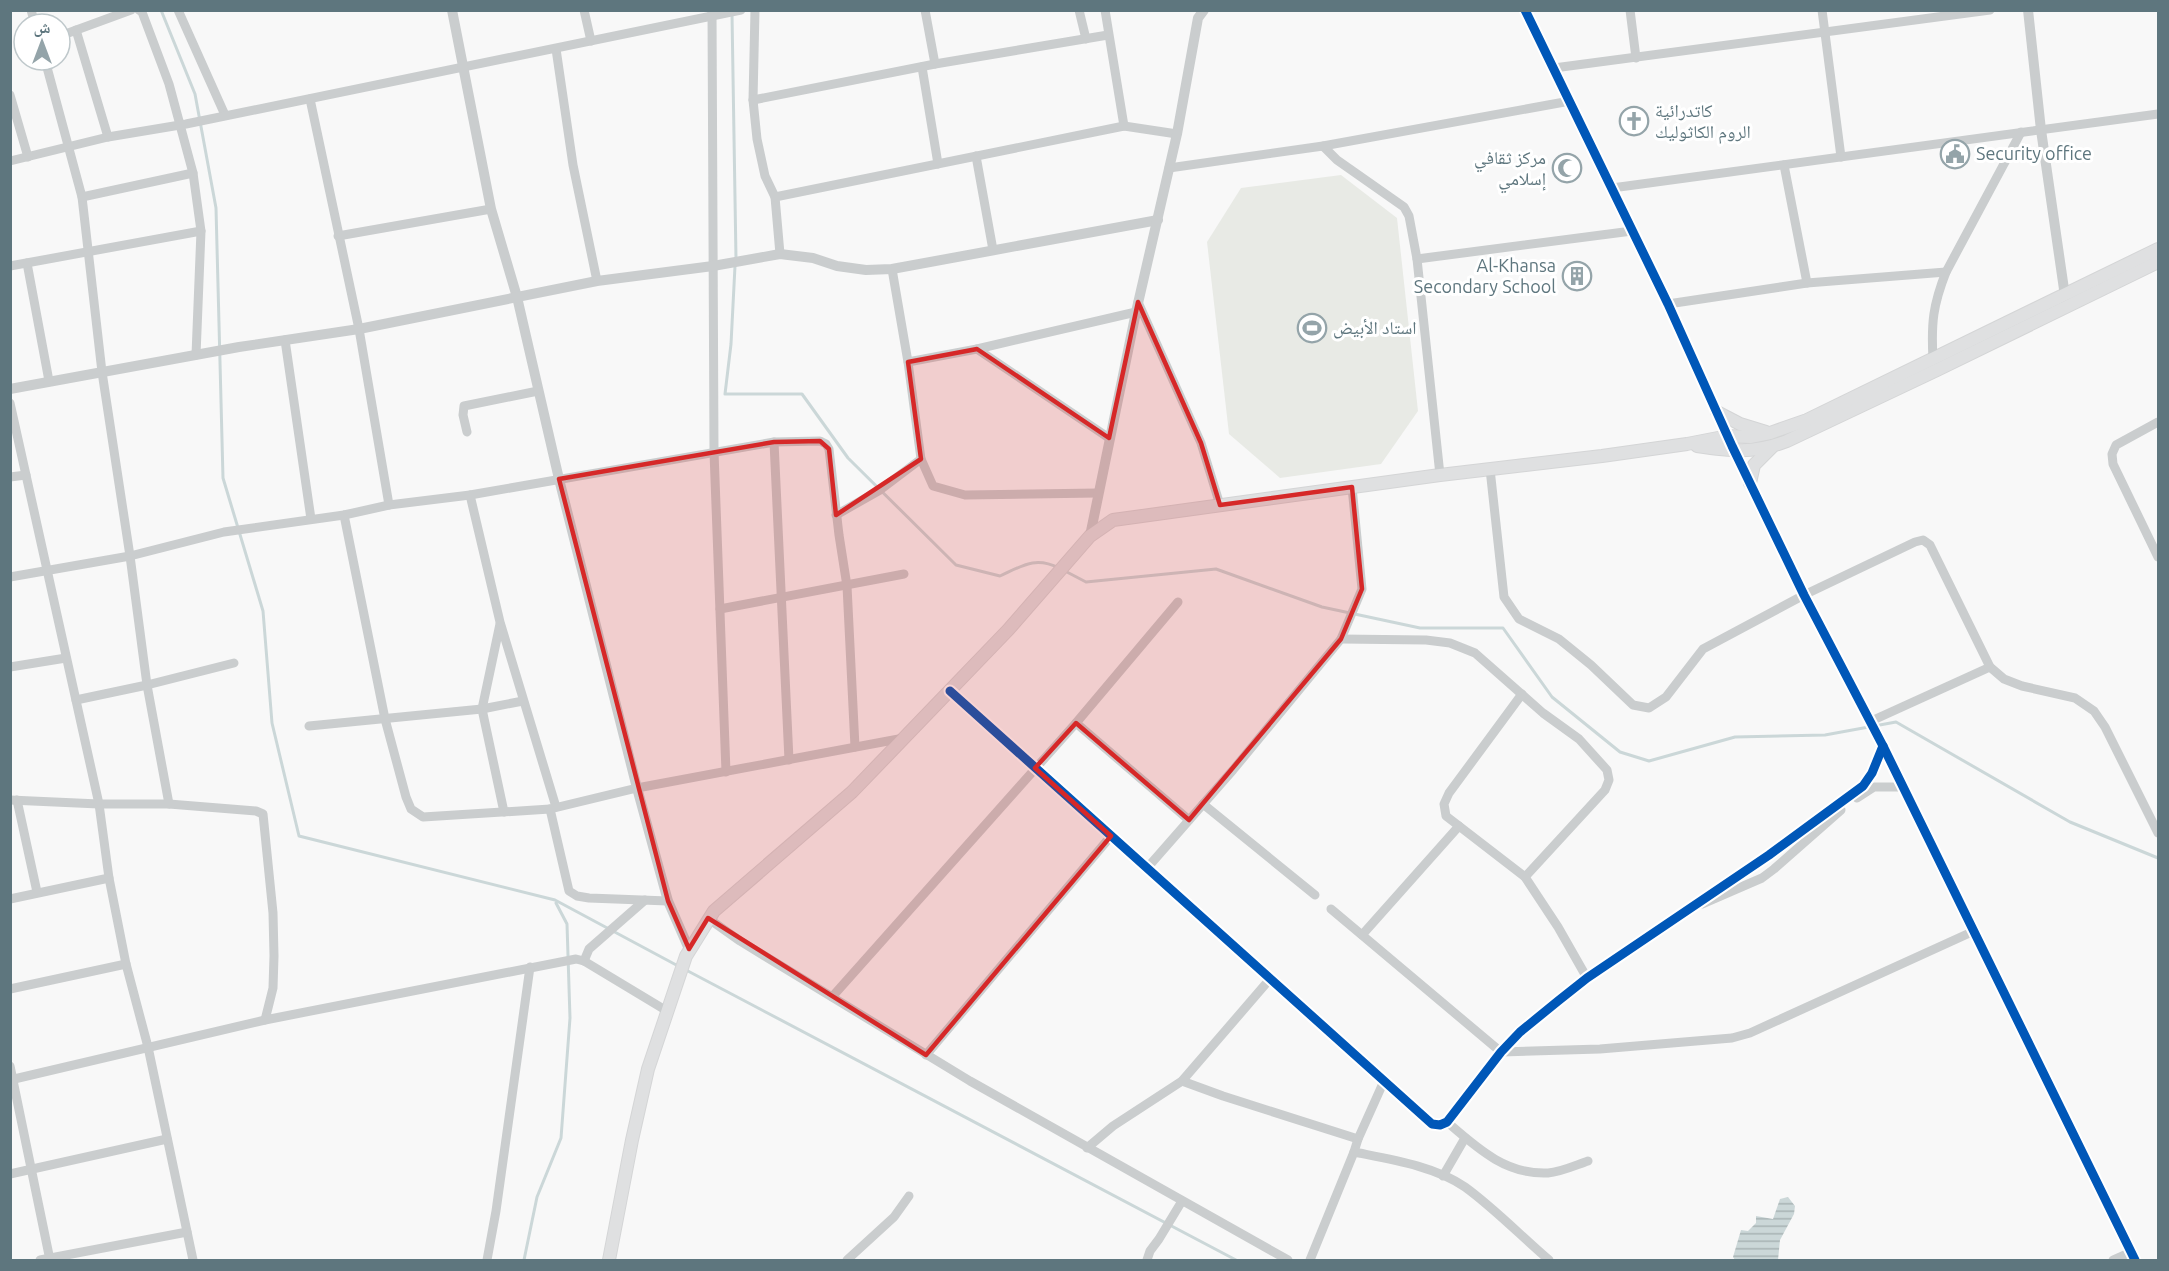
<svg xmlns="http://www.w3.org/2000/svg" width="2169" height="1271" font-family="Ubuntu,'Noto Naskh Arabic',sans-serif">
  <style>
    .green { fill: #e8eae5 }
    .water { fill: url(#water-rules) }
    .lines { fill: none; stroke-linecap: round; stroke-linejoin: round }
    .stream { stroke: #cbd7d8; stroke-width: 3 }
    .secondary-casing { stroke: #d4d5d6; stroke-width: 14 }
    .minor { stroke: #cacdce; stroke-width: 9 }
    .tertiary { stroke: #cacdce; stroke-width: 10 }
    .secondary { stroke: #dfe0e1; stroke-width: 12 }
    .cycleway-casing { stroke: #fff; stroke-width: 13 }
    .cycleway { stroke: #0057b8; stroke-width: 9 }
    .marked { fill: #d62828; fill-opacity: 0.2; stroke: #d62828; stroke-width: 4.5; stroke-linejoin: round }
    .labels { text-anchor: middle; stroke-width: 6; stroke-linejoin: round; paint-order: stroke }
    .poi-label { font-size: 18px; fill: #5e767e; stroke: #fff; text-anchor: start }
  </style>
  <defs>
    <pattern id="water-rules" width="6" height="5" patternUnits="userSpaceOnUse" patternTransform="scale(1.5)"><rect width="6" height="5" fill="#cbd7d8"/><path d="M0 2.5h6" fill="none" stroke="#a8b3b4"/></pattern>
  </defs>
  <rect width="100%" height="100%" fill="#f8f8f8"/>
  <polygon class="green" points="1341,175 1397,218 1418,411 1381,464 1280,478 1229,434 1207,242 1241,188"/>
  <polygon class="water" points="1788,1197 1795,1206 1794,1214 1780,1240 1778,1260 1735,1260 1733,1257 1741,1230 1748,1231 1756,1223 1756,1216 1773,1219 1780,1199"/>
  <g class="lines">
    <g class="stream">
      <polyline points="161,10 195,94 216,208 223,478 263,611 272,723 299,836 555,900 680,967"/>
      <polyline points="732,14 736,259"/>
      <path d="M735 266 731 344 725 394H802L848 458 956 565 1000 576C1022 566 1035 556 1059 568"/>
      <polyline points="1065,571 1086,582 1216,569 1322,607 1420,628 1503,628 1552,697 1620,752 1649,761 1735,737 1825,735 1896,722 2070,822 2158,858"/>
      <polyline points="686,970 1236,1260"/>
      <polyline points="524,1260 537,1197 561,1138 570,1018 567,924 556,903"/>
    </g>
    <g class="secondary-casing">
      <g id="secondary">
        <polyline points="1717,412 1740,424 1766,432"/>
        <path d="M1697 446C1731 451 1753 454 1787 441L1937 370 2158 262"/>
        <polyline points="1750,483 1754,465 1772,447"/>
        <polyline points="609,1260 632,1140 648,1069 686,956 714,911 852,792 1008,630 1090,536 1113,520 1440,475 1602,456 1687,444 1728,436 1750,437 1770,433 1807,420 2158,249"/>
      </g>
    </g>
    <g class="minor">
      <polyline points="31,10 35,24"/>
      <polyline points="139,10 142,12 169,84 193,173 201,231 196,355"/>
      <polyline points="178,10 225,115"/>
      <polyline points="584,10 591,41"/>
      <polyline points="712,10 714,452 726,772"/>
      <polyline points="755,10 753,100 757,139 765,176 775,197 780,254"/>
      <polyline points="925,10 935,64"/>
      <polyline points="1079,10 1086,39"/>
      <polyline points="1105,10 1124,126"/>
      <polyline points="1630,10 1636,58"/>
      <polyline points="1822,10 1841,157"/>
      <polyline points="76,30 108,137"/>
      <polyline points="60,36 131,10"/>
      <polyline points="556,49 573,165 597,281"/>
      <polyline points="45,60 82,197 102,372 130,556 147,685 169,804"/>
      <polyline points="922,67 938,164"/>
      <polyline points="1554,68 1990,10"/>
      <polyline points="10,95 28,157"/>
      <polyline points="310,99 359,329 389,505"/>
      <polyline points="753,100 935,64 1108,35"/>
      <polyline points="1323,146 1337,160 1404,207 1409,216 1417,259"/>
      <polyline points="976,156 993,250"/>
      <polyline points="10,161 108,137 186,124 741,10"/>
      <polyline points="1169,168 1323,146 1570,101"/>
      <polyline points="1612,188 2158,114"/>
      <polyline points="82,197 193,173"/>
      <polyline points="775,197 1124,126 1177,134"/>
      <polyline points="338,236 491,209"/>
      <polyline points="27,263 49,381"/>
      <polyline points="10,266 201,231"/>
      <polyline points="892,269 908,362 921,459 933,486 965,495 1097,493"/>
      <polyline points="1807,283 1946,272"/>
      <polyline points="1138,302 1201,443 1220,505"/>
      <polyline points="1668,304 1807,283 1784,165"/>
      <polyline points="285,340 311,519"/>
      <path d="M1933 359C1931 323 1933 305 1946 272L2021 132"/>
      <polyline points="908,362 977,349"/>
      <polyline points="10,403 99,804 109,878 126,964 148,1047 193,1260"/>
      <polyline points="2158,422 2116,445 2112,454 2113,464 2158,557"/>
      <polyline points="467,432 463,415 464,406 538,391"/>
      <polyline points="1109,438 977,349 1136,312"/>
      <polyline points="774,442 789,760"/>
      <polyline points="1490,469 1504,597 1519,619 1559,639 1591,665 1633,705 1649,708 1666,697 1703,649 1804,595 1915,542 1923,540 1930,545 1990,667 2004,679 2022,686 2075,698 2094,711 2105,727 2158,833"/>
      <polyline points="1440,475 1417,259 1632,231"/>
      <polyline points="10,477 26,475"/>
      <polyline points="470,495 500,622 556,807"/>
      <polyline points="344,515 385,719 406,797 411,809 423,817 550,809 637,788 904,738"/>
      <polyline points="836,515 880,490 921,459"/>
      <polyline points="10,577 130,556 224,532 344,515 389,505 470,495 774,442 820,441 826,444 829,449 839,535 847,586 855,747"/>
      <polyline points="720,609 904,574"/>
      <polyline points="500,624 482,709 504,812"/>
      <polyline points="1341,639 1426,640 1450,643 1475,653 1543,713 1579,739 1607,770 1609,780 1605,790 1525,877"/>
      <polyline points="10,667 66,658"/>
      <polyline points="950,691 1432,1124 1440,1125 1447,1122 1501,1052 1520,1032 1558,1001 1587,978 1769,855 1863,786 1872,773 1883,746"/>
      <polyline points="1522,694 1449,793 1444,804 1446,816 1525,877 1558,927 1587,978"/>
      <polyline points="76,700 147,685 234,663"/>
      <polyline points="1869,722 1990,667"/>
      <polyline points="1076,723 1189,820"/>
      <polyline points="309,726 482,709 523,701"/>
      <polyline points="1857,798 1874,787 1903,787"/>
      <polyline points="10,800 99,804 169,804 256,811 263,814 273,913 274,956 273,988 265,1020"/>
      <polyline points="17,800 37,892"/>
      <polyline points="1203,804 1315,895"/>
      <polyline points="550,809 569,891 577,896 589,898 668,901"/>
      <polyline points="1148,867 1233,770 1341,639 1362,589 1352,487"/>
      <polyline points="10,899 109,878"/>
      <polyline points="1702,904 1762,878 1774,869 1841,810"/>
      <polyline points="1331,909 1501,1052 1600,1049 1732,1038 1750,1033 1974,931"/>
      <polyline points="709,919 740,941 970,1081 1288,1260"/>
      <polyline points="1362,935 1459,826"/>
      <polyline points="584,961 589,949 645,900"/>
      <polyline points="10,989 126,964"/>
      <polyline points="832,997 1076,723 1178,602"/>
      <polyline points="926,1055 1111,836"/>
      <polyline points="10,1066 50,1260"/>
      <polyline points="10,1080 265,1020 576,959 584,961 667,1011"/>
      <polyline points="1182,1081 1223,1096 1358,1139"/>
      <path d="M1447 1122C1477 1148 1506 1175 1548 1173 1561 1172 1576 1165 1588 1161"/>
      <polyline points="1087,1148 1113,1126 1182,1081 1270,979"/>
      <path d="M1354 1152C1389 1159 1435 1166 1465 1187 1494 1208 1522 1237 1549 1260"/>
      <polyline points="10,1174 167,1139"/>
      <polyline points="1443,1176 1465,1138"/>
      <polyline points="40,1260 187,1232"/>
      <polyline points="487,1260 496,1211 530,967"/>
      <polyline points="847,1260 894,1217 909,1196"/>
      <polyline points="1147,1260 1150,1251 1159,1239 1182,1201"/>
      <polyline points="1310,1260 1354,1152 1358,1139 1384,1081"/>
      <polyline points="2113,1260 2131,1252"/>
    </g>
    <g class="tertiary">
      <polyline points="452,10 491,209 517,297 559,479 637,788 668,901 689,949"/>
      <polyline points="1525,10 1668,304 1732,446 1804,595 1883,746 2135,1260"/>
      <polyline points="2028,10 2041,130 2066,303"/>
      <polyline points="10,389 239,347 359,329 597,281 713,266 780,254 813,258 837,266 866,270 892,269 1158,220"/>
      <polyline points="1090,536 1136,312 1177,134 1198,18 1204,10"/>
    </g>
    <use href="#secondary" class="secondary"/>
    <g class="cycleway-casing">
      <g id="cycleway">
        <polyline points="1525,10 1668,304 1732,446 1804,595 1883,746 2135,1260"/>
        <polyline points="950,691 1432,1124 1440,1125 1447,1122 1501,1052 1520,1032 1558,1001 1587,978 1769,855 1863,786 1872,773 1883,746"/>
      </g>
    </g>
    <use href="#cycleway" class="cycleway"/>
  </g>
  <path class="marked" d="M1138 302 1201 443 1220 505 1352 487 1362 589 1341 639 1189 820 1076 723 1035 768 1111 836 926 1055 708 918 689 949 668 901 559 479 774 442 820 441 829 449 836 515 921 459 908 362 977 349 1109 438Z"/>
  <defs>
    <g id="church-ring" transform="scale(1.5)"><circle r="9.5" fill="#fff" stroke="#94a4a9" stroke-width="1.5"/><path d="M-1.2-6h2.4v3.5h3.3v2.4h-3.3V6h-2.4V-.1h-3.3v-2.4h3.3Z" fill="#94a4a9"/></g>
    <g id="civic-ring" transform="scale(1.5)"><circle r="9.5" fill="#fff" stroke="#94a4a9" stroke-width="1.5"/><path d="M-.6-6.5H3V-4.5H.6V-3L4-1V1h2V6H-6V1h2V-1L-.6-3ZM-1.2 2.5V6h2.4V2.5Z" fill="#94a4a9"/></g>
    <g id="mosque-ring" transform="scale(1.5)"><circle r="9.5" fill="#fff" stroke="#94a4a9" stroke-width="1.5"/><path d="M3.5-4.9A6 6 0 1 0 3.5 4.9A5 5 0 1 1 3.5-4.9Z" fill="#94a4a9"/></g>
    <g id="building-ring" transform="scale(1.5)"><circle r="9.5" fill="#fff" stroke="#94a4a9" stroke-width="1.5"/><path d="M-4-6H4V6H1V3H-1V6H-4ZM-2.5-4.3h1.7v1.8h-1.7ZM.8-4.3h1.7v1.8H.8ZM-2.5-1h1.7V.8h-1.7ZM.8-1h1.7V.8H.8Z" fill="#94a4a9"/></g>
    <g id="stadium-ring" transform="scale(1.5)"><circle r="9.5" fill="#fff" stroke="#94a4a9" stroke-width="1.5"/><path d="M0-5a6.5 5 0 1 0 0 10a6.5 5 0 1 0 0-10ZM-3.5-1.8h7v3.6h-7Z" fill="#94a4a9"/></g>
  </defs>
  <g fill-rule="evenodd">
    <use href="#church-ring" x="1634" y="121"/>
    <use href="#civic-ring" x="1955" y="154"/>
    <use href="#mosque-ring" x="1567" y="168"/>
    <use href="#building-ring" x="1577" y="276"/>
    <use href="#stadium-ring" x="1312" y="328"/>
  </g>
  <g class="labels">
    <g class="poi-label">
      <text x="1655" y="117">كاتدرائية<tspan x="1655" dy="21">الروم الكاثوليك</tspan></text>
      <text x="1976" y="160">Security office</text>
      <text x="1546" y="164" text-anchor="end">مركز ثقافي<tspan x="1546" dy="21">إسلامي</tspan></text>
      <text x="1556" y="272" text-anchor="end">Al-Khansa<tspan x="1556" dy="21">Secondary School</tspan></text>
      <text x="1333" y="334">استاد الأبيض</text>
    </g>
  </g>
  <rect width="2169" height="1271" fill="none" stroke="#5e767e" stroke-width="24"/>
  <g transform="translate(42 42)"><circle r="28" fill="#ffffff" stroke="#bfc8cb" stroke-width="1.5"/>
  <path d="M0-4.5L10 22L0 15L-10 22Z" fill="#94a4a9"/>
  <text y="-9" font-size="16" font-weight="bold" text-anchor="middle" fill="#5e767e">ش</text>
  </g>
</svg>
